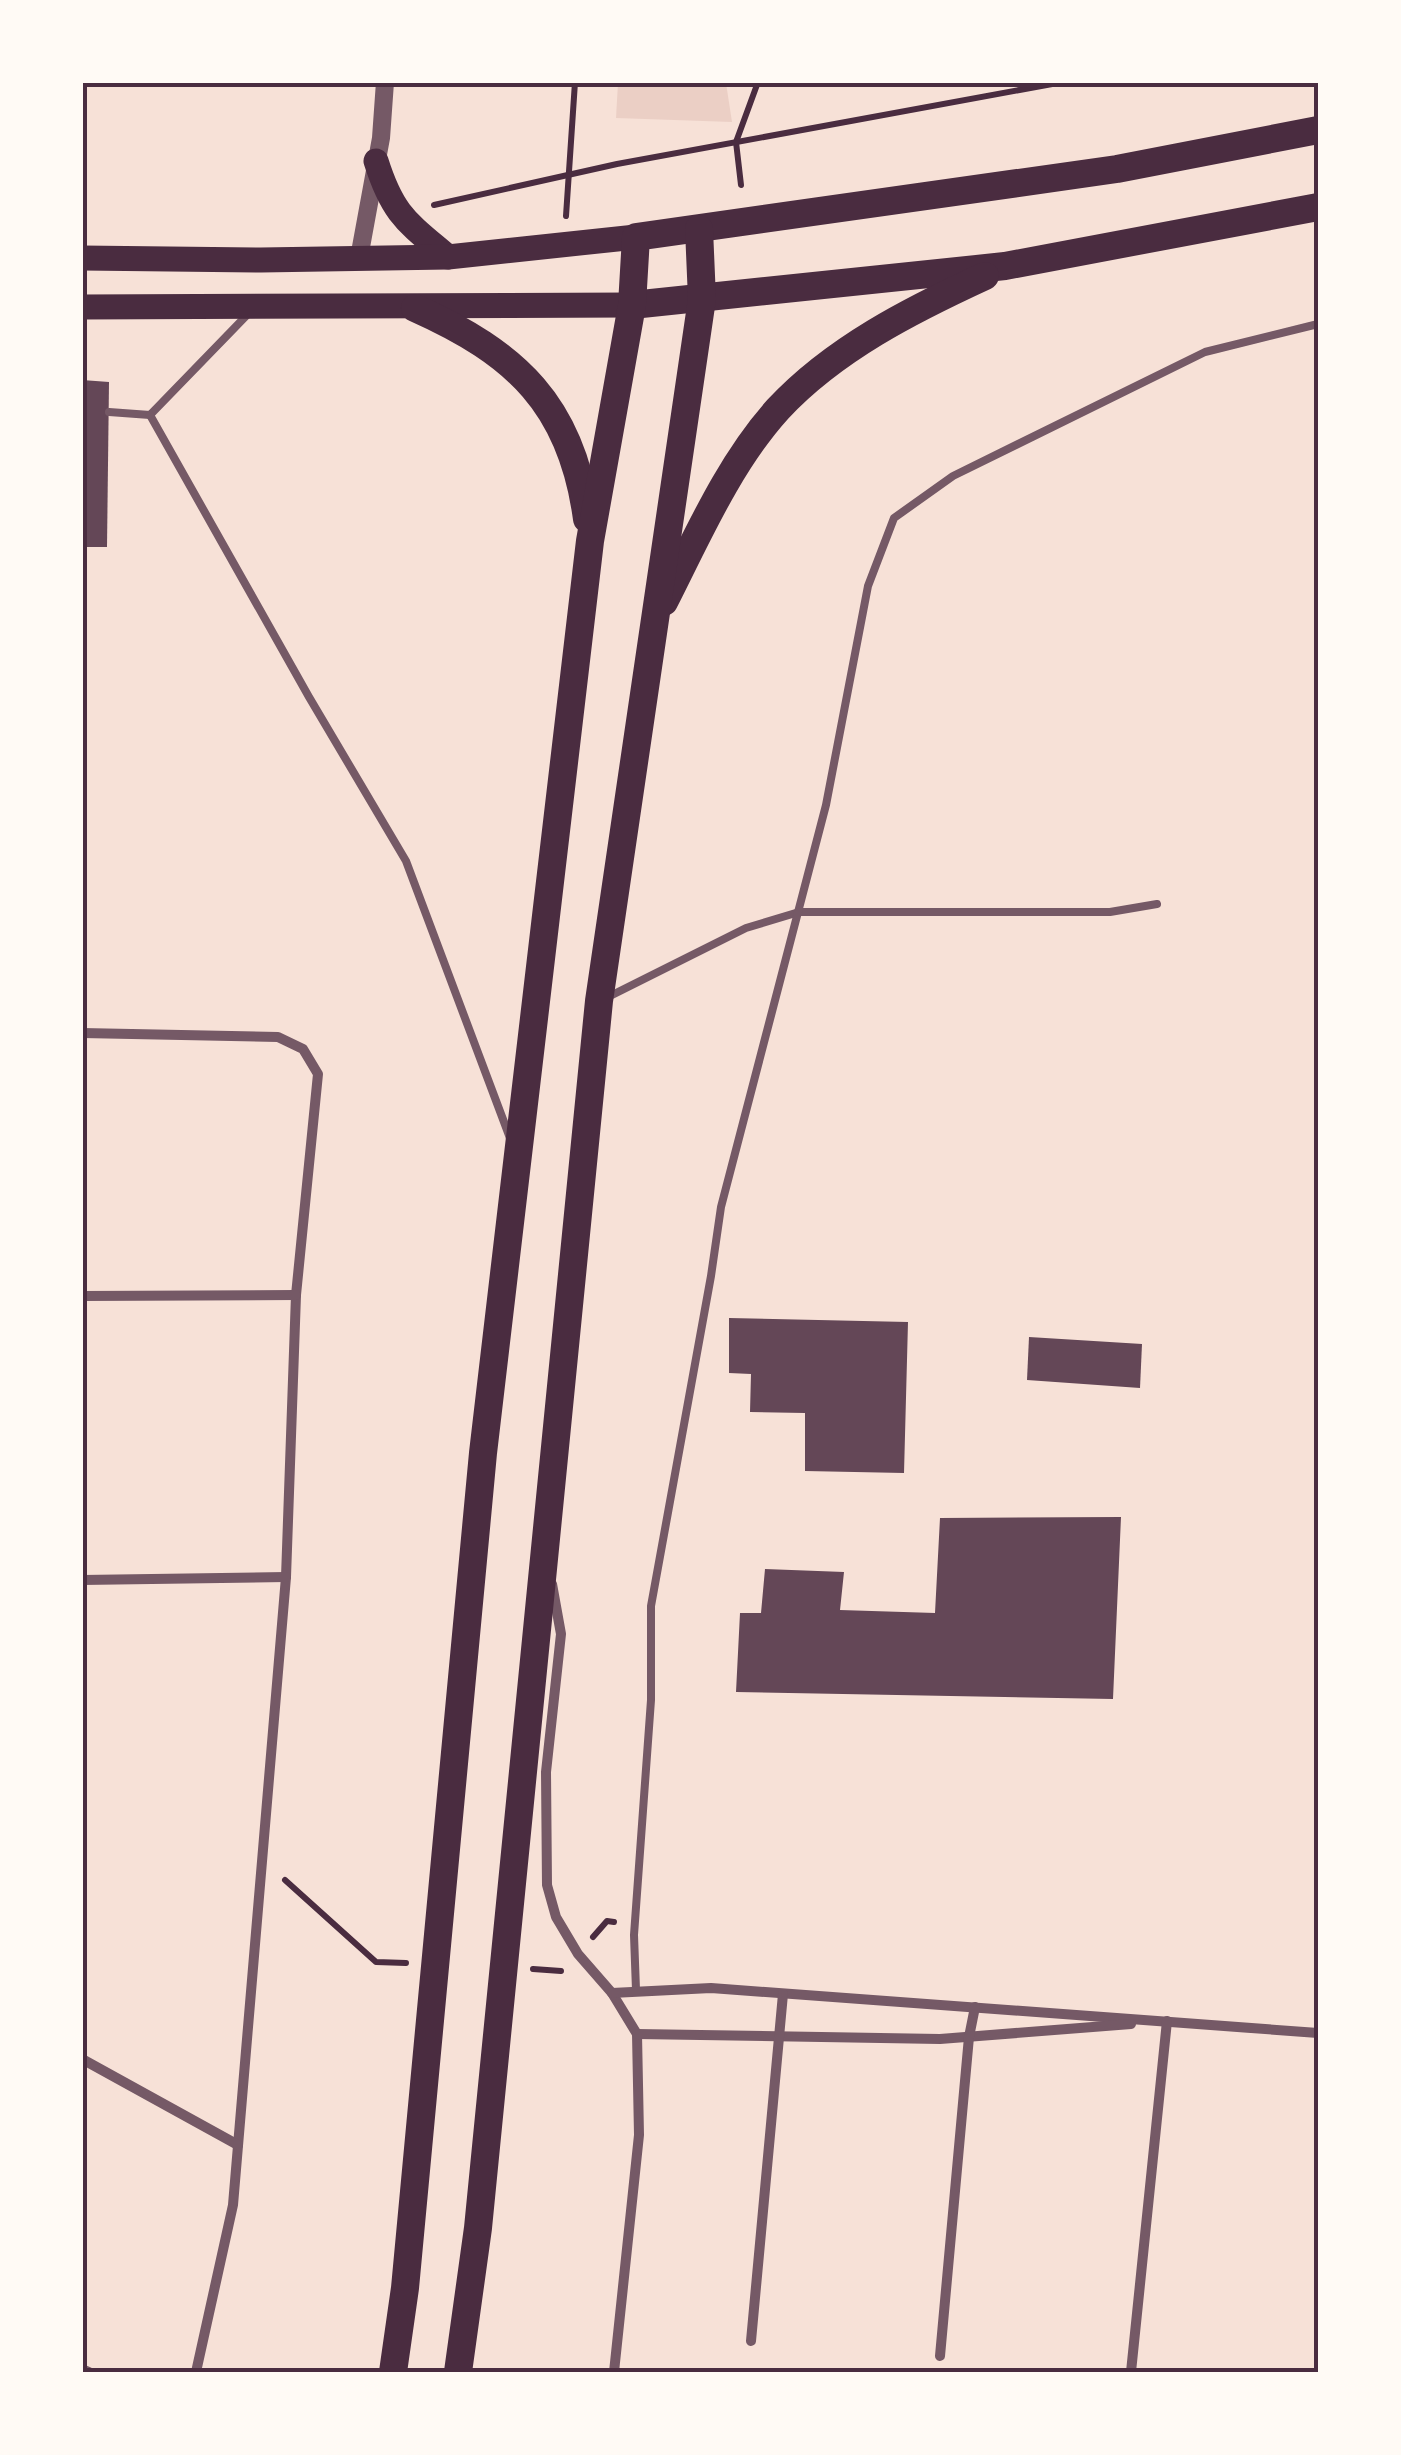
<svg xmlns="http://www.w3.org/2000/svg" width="1401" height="2455" font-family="'DejaVu Sans',sans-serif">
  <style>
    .green { fill: #ebcfc5 }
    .building { fill: #644757 }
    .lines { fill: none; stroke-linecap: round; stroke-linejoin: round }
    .path { stroke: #4a2c40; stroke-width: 6 }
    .service { stroke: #755966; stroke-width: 8 }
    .minor { stroke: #755966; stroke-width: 10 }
    .tertiary { stroke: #755966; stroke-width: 18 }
    .primary { stroke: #4a2c40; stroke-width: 25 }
    .trunk { stroke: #4a2c40; stroke-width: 28 }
    .neatline { fill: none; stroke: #4a2c40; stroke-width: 4 }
  </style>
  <rect width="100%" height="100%" fill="#f7e1d7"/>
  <polygon class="green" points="726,83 732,122 616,118 618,83"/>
  <g class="building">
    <polygon points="82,380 109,382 107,547 82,547"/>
    <polygon points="729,1318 908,1322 904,1473 805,1471 805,1413 750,1412 751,1374 729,1373"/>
    <polygon points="1029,1337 1142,1344 1140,1388 1027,1380"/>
    <polygon points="1121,1517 1113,1699 736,1692 740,1613 761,1613 765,1569 844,1572 840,1610 935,1613 940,1518"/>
  </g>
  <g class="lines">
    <g class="path">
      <polyline points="741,185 736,142 758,82"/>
      <polyline points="434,205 617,164 1063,82"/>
      <polyline points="566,216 575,82"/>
      <polyline points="285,1880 376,1962 406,1963"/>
      <polyline points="593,1937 607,1921 614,1922"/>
      <polyline points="533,1969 561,1971"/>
    </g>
    <g class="service">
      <polyline points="109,412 150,415 247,315"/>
      <polyline points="150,415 309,697 406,861 510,1138"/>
      <polyline points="608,997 746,928 799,912 1110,912 1157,904"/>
      <polyline points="636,1990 634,1935 651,1700 651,1606 711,1276 721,1207 826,805 868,586 894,518 953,476 1205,352 1318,324"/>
    </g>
    <g class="minor">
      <polyline points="82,1033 278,1037 303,1049 318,1074 296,1295 286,1577 233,2205 196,2372"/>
      <polyline points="82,1296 296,1295"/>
      <polyline points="82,1580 286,1577"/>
      <polyline points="552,1584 561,1634 546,1772 547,1885 556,1917 578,1954 612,1993 637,2034 639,2135 614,2372"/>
      <polyline points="612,1993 711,1988 1318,2033"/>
      <polyline points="637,2034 940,2039 1131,2024"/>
      <polyline points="82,2059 238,2145"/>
      <polyline points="751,2341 783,1994"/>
      <polyline points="940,2356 969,2037 975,2007"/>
      <polyline points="82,2369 89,2372"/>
      <polyline points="1131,2372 1167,2021"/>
    </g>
    <polyline class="tertiary" points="359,258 381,138 385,82"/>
    <g class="primary">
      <path d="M376 161C393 215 407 222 448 257"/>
      <polyline points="82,258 261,260 448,257 636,237"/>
      <polyline points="82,307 632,305"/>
    </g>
    <g class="trunk">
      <polyline points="632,305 1005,266 1318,207"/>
      <path d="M415 308C516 353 572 405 587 519"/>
      <path d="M664 602C697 537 729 463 778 409 834 349 911 310 985 276"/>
      <polyline points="393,2372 405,2288 483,1453 590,541 632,305 636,237 1117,169 1318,130"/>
      <polyline points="458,2372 478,2228 599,1001 702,299 699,229"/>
    </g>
  </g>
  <rect width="1401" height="2455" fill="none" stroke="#fffaf5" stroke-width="170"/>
  <rect x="85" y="85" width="1231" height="2285" class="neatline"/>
</svg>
